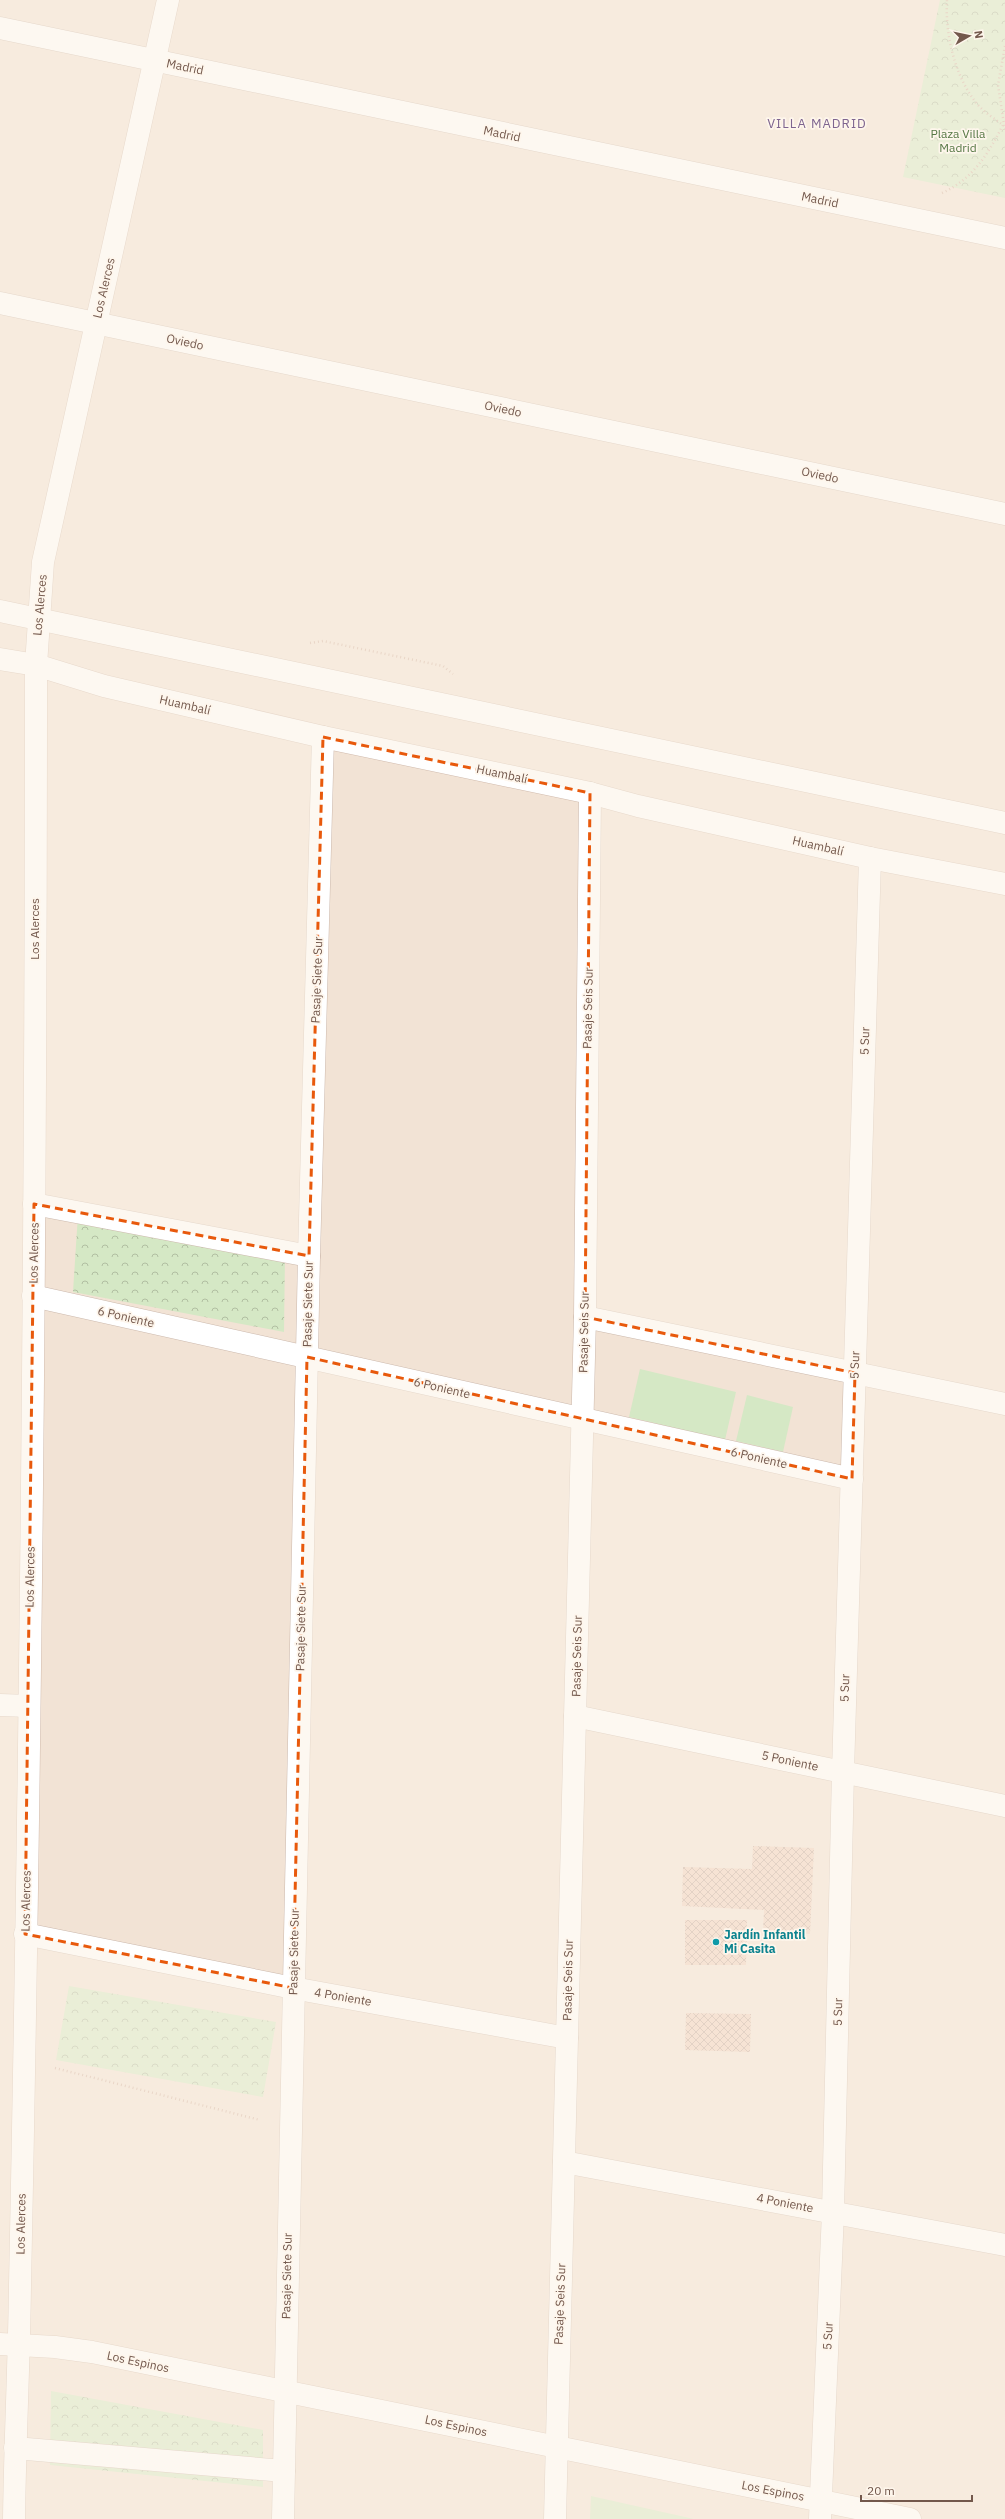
<svg xmlns="http://www.w3.org/2000/svg" width="1005" height="2519" font-family="'IBM Plex Sans',sans-serif">
  <style>
    .residential { fill: #f2e3d5 }
    .grass { fill: #d5e8c5 }
    .forest { fill: url(#forest-crowns) }
    .building { fill: url(#building-cross-hatch) }
    .lines { fill: none; stroke-linecap: round; stroke-linejoin: round }
    .street-casing { stroke: #ccb9ad; stroke-width: 23 }
    .secondary-casing { stroke: #d1bbad; stroke-width: 23 }
    .path { stroke: #d3b3a3; stroke-width: 2.5; stroke-dasharray: 1 3; stroke-linecap: butt }
    .street { stroke: #fff; stroke-width: 22 }
    .secondary { stroke: #fff; stroke-width: 22 }
    .marked { fill: none; stroke: #e8590c; stroke-width: 3; stroke-dasharray: 8 5; stroke-linejoin: round }
    .culture-dot { fill: #0f9aa8; stroke: #fef6ec; stroke-width: 1.5 }
    .labels { text-anchor: middle; stroke-width: 3.5; stroke-linejoin: round; paint-order: stroke }
    .street-label { font-size: 12px; fill: #73584c; stroke: #fef6ec }
    .park-label { font-size: 12px; fill: #567845; stroke: #fef6ec }
    .culture-label { font-size: 12px; font-weight: bold; fill: #0d838f; stroke: #fef6ec; text-anchor: start }
    .neighbourhood-label { font-size: 13px; letter-spacing: 1px; fill: #7e648f; stroke: #fef6ec }
  </style>
  <defs>
    <pattern id="forest-crowns" width="20" height="18" patternUnits="userSpaceOnUse"><rect width="20" height="18" fill="#d5e8c5"/><path d="M2 6a3 3 0 1 1 6 0M12 15a3 3 0 1 1 6 0" fill="none" stroke="#b1bfa2"/></pattern>
    <pattern id="building-cross-hatch" width="8" height="8" patternUnits="userSpaceOnUse"><rect width="8" height="8" fill="#efd0bf"/><path d="M0 0l8 8M0 8l8-8" fill="none" stroke="#c6ac9d"/></pattern>
  </defs>
  <rect width="100%" height="100%" fill="#fbf2e6"/>
  <rect class="residential" x="0" y="0" width="1005" height="2519"/>
  <g class="grass">
    <polygon points="640,1369 736,1392 725,1440 629,1417"/>
    <polygon points="747,1395 793,1407 783,1452 736,1441"/>
    <polygon points="591,2496 694,2519 590,2519"/>
  </g>
  <g class="forest">
    <polygon points="940,0 1005,0 1005,198 903,177"/>
    <polygon points="78,1214 285,1256 284,1332 73,1292"/>
    <polygon points="69,1986 276,2022 263,2097 56,2060"/>
    <polygon points="51,2391 263,2430 263,2487 50,2465"/>
  </g>
  <g class="building">
    <polygon points="753,1846 814,1848 810,1934 763,1932 764,1910 682,1906 683,1867 752,1869"/>
    <polygon points="685,1920 747,1920 746,1965 685,1965"/>
    <polygon points="686,2013 751,2014 750,2052 685,2050"/>
  </g>
  <g class="lines">
    <g class="street-casing">
      <g id="street">
        <polyline points="0,28 1005,238"/>
        <polyline points="0,303 1005,514"/>
        <polyline points="34,1204 309,1256"/>
        <polyline points="33,1296 852,1479"/>
        <polyline points="585,1317 1005,1404"/>
        <polyline points="0,1705 29,1706"/>
        <polyline points="575,1716 1005,1806"/>
        <polyline points="25,1934 293,1988 567,2038"/>
        <polyline points="564,2162 1005,2245"/>
        <polyline points="15,2448 284,2471"/>
        <polyline points="283,2519 309,1256 323,737"/>
        <polyline points="555,2519 585,1317 590,793"/>
        <polyline points="820,2519 833,2212 843,1772 870,858"/>
      </g>
    </g>
    <g class="secondary-casing">
      <g id="secondary">
        <polyline points="0,611 1005,823"/>
        <polyline points="0,659 36,665 104,686 323,737 590,793 638,806 870,858 1005,884"/>
        <polyline points="0,2344 55,2347 92,2352 910,2519"/>
        <path d="M14 2519C15 2441 19 2364 20 2286 31 1746 36 1206 36 665L43 562 168 0"/>
      </g>
    </g>
    <g class="path">
      <polyline points="1005,46 998,85 1005,131"/>
      <path d="M942 193C973 179 988 154 1003 125 995 119 985 113 978 105 955 78 945 35 947 0"/>
      <polyline points="310,643 323,641 443,666 453,674"/>
      <polyline points="55,2068 260,2120"/>
    </g>
    <use href="#street" class="street"/>
    <use href="#secondary" class="secondary"/>
  </g>
  <path d="M0 0H1005V2519H0ZM323 737 590 793 585 1317 855 1373 852 1479 307 1357 293 1988 25 1934 34 1204 309 1256Z" fill="#fbf2e6" fill-opacity=".55" fill-rule="evenodd"/>
  <path class="marked" d="M323 737 590 793 585 1317 855 1373 852 1479 307 1357 293 1988 25 1934 34 1204 309 1256Z"/>
  <circle class="culture-dot" cx="716" cy="1942" r="4"/>
  <g class="labels">
    <g class="street-label">
      <text transform="translate(185 67) rotate(12)" y="4">Madrid</text>
      <text transform="translate(502 134) rotate(12)" y="4">Madrid</text>
      <text transform="translate(820 200) rotate(12)" y="4">Madrid</text>
      <text transform="translate(104 288) rotate(-77)" y="4">Los Alerces</text>
      <text transform="translate(185 342) rotate(12)" y="4">Oviedo</text>
      <text transform="translate(503 409) rotate(12)" y="4">Oviedo</text>
      <text transform="translate(820 475) rotate(12)" y="4">Oviedo</text>
      <text transform="translate(40 605) rotate(-85)" y="4">Los Alerces</text>
      <text transform="translate(185 705) rotate(13)" y="4">Huambalí</text>
      <text transform="translate(502 774) rotate(12)" y="4">Huambalí</text>
      <text transform="translate(818 846) rotate(13)" y="4">Huambalí</text>
      <text transform="translate(35 929) rotate(-90)" y="4">Los Alerces</text>
      <text transform="translate(317 980) rotate(-88)" y="4">Pasaje Siete Sur</text>
      <text transform="translate(588 1008) rotate(-89)" y="4">Pasaje Seis Sur</text>
      <text transform="translate(865 1041) rotate(-88)" y="4">5 Sur</text>
      <text transform="translate(34 1253) rotate(-89)" y="4">Los Alerces</text>
      <text transform="translate(308 1304) rotate(-89)" y="4">Pasaje Siete Sur</text>
      <text transform="translate(126 1317) rotate(13)" y="4">6 Poniente</text>
      <text transform="translate(584 1332) rotate(-89)" y="4">Pasaje Seis Sur</text>
      <text transform="translate(855 1365) rotate(-88)" y="4">5 Sur</text>
      <text transform="translate(442 1388) rotate(13)" y="4">6 Poniente</text>
      <text transform="translate(759 1458) rotate(13)" y="4">6 Poniente</text>
      <text transform="translate(30 1577) rotate(-89)" y="4">Los Alerces</text>
      <text transform="translate(301 1628) rotate(-89)" y="4">Pasaje Siete Sur</text>
      <text transform="translate(577 1656) rotate(-89)" y="4">Pasaje Seis Sur</text>
      <text transform="translate(845 1688) rotate(-88)" y="4">5 Sur</text>
      <text transform="translate(790 1761) rotate(12)" y="4">5 Poniente</text>
      <text transform="translate(26 1901) rotate(-89)" y="4">Los Alerces</text>
      <text transform="translate(294 1952) rotate(-89)" y="4">Pasaje Siete Sur</text>
      <text transform="translate(568 1980) rotate(-89)" y="4">Pasaje Seis Sur</text>
      <text transform="translate(343 1997) rotate(10)" y="4">4 Poniente</text>
      <text transform="translate(838 2012) rotate(-89)" y="4">5 Sur</text>
      <text transform="translate(785 2203) rotate(11)" y="4">4 Poniente</text>
      <text transform="translate(21 2224) rotate(-89)" y="4">Los Alerces</text>
      <text transform="translate(287 2276) rotate(-89)" y="4">Pasaje Siete Sur</text>
      <text transform="translate(560 2304) rotate(-88)" y="4">Pasaje Seis Sur</text>
      <text transform="translate(828 2336) rotate(-87)" y="4">5 Sur</text>
      <text transform="translate(138 2362) rotate(12)" y="4">Los Espinos</text>
      <text transform="translate(456 2426) rotate(12)" y="4">Los Espinos</text>
      <text transform="translate(773 2491) rotate(11)" y="4">Los Espinos</text>
    </g>
    <g class="park-label">
      <text x="958" y="138">Plaza Villa<tspan x="958" dy="14">Madrid</tspan></text>
    </g>
    <g class="culture-label">
      <text x="724" y="1939">Jardín Infantil<tspan x="724" dy="14">Mi Casita</tspan></text>
    </g>
    <g class="neighbourhood-label">
      <text x="817" y="128">VILLA MADRID</text>
    </g>
  </g>
  <g transform="translate(969 36) rotate(81)" stroke="#fef6ec" stroke-width="3" paint-order="stroke">
  <path d="M0-3L7 15L0 10L-7 15Z" fill="#73584c"/>
  <text y="-6" font-size="11" font-weight="bold" text-anchor="middle" fill="#73584c">N</text>
  </g>
  <path d="M861 2495v6h111v-6" fill="none" stroke="#73584c" stroke-width="2"/>
  <text x="867" y="2495" font-size="12" fill="#73584c" stroke="#fef6ec" stroke-width="3" paint-order="stroke">20 m</text>
</svg>
